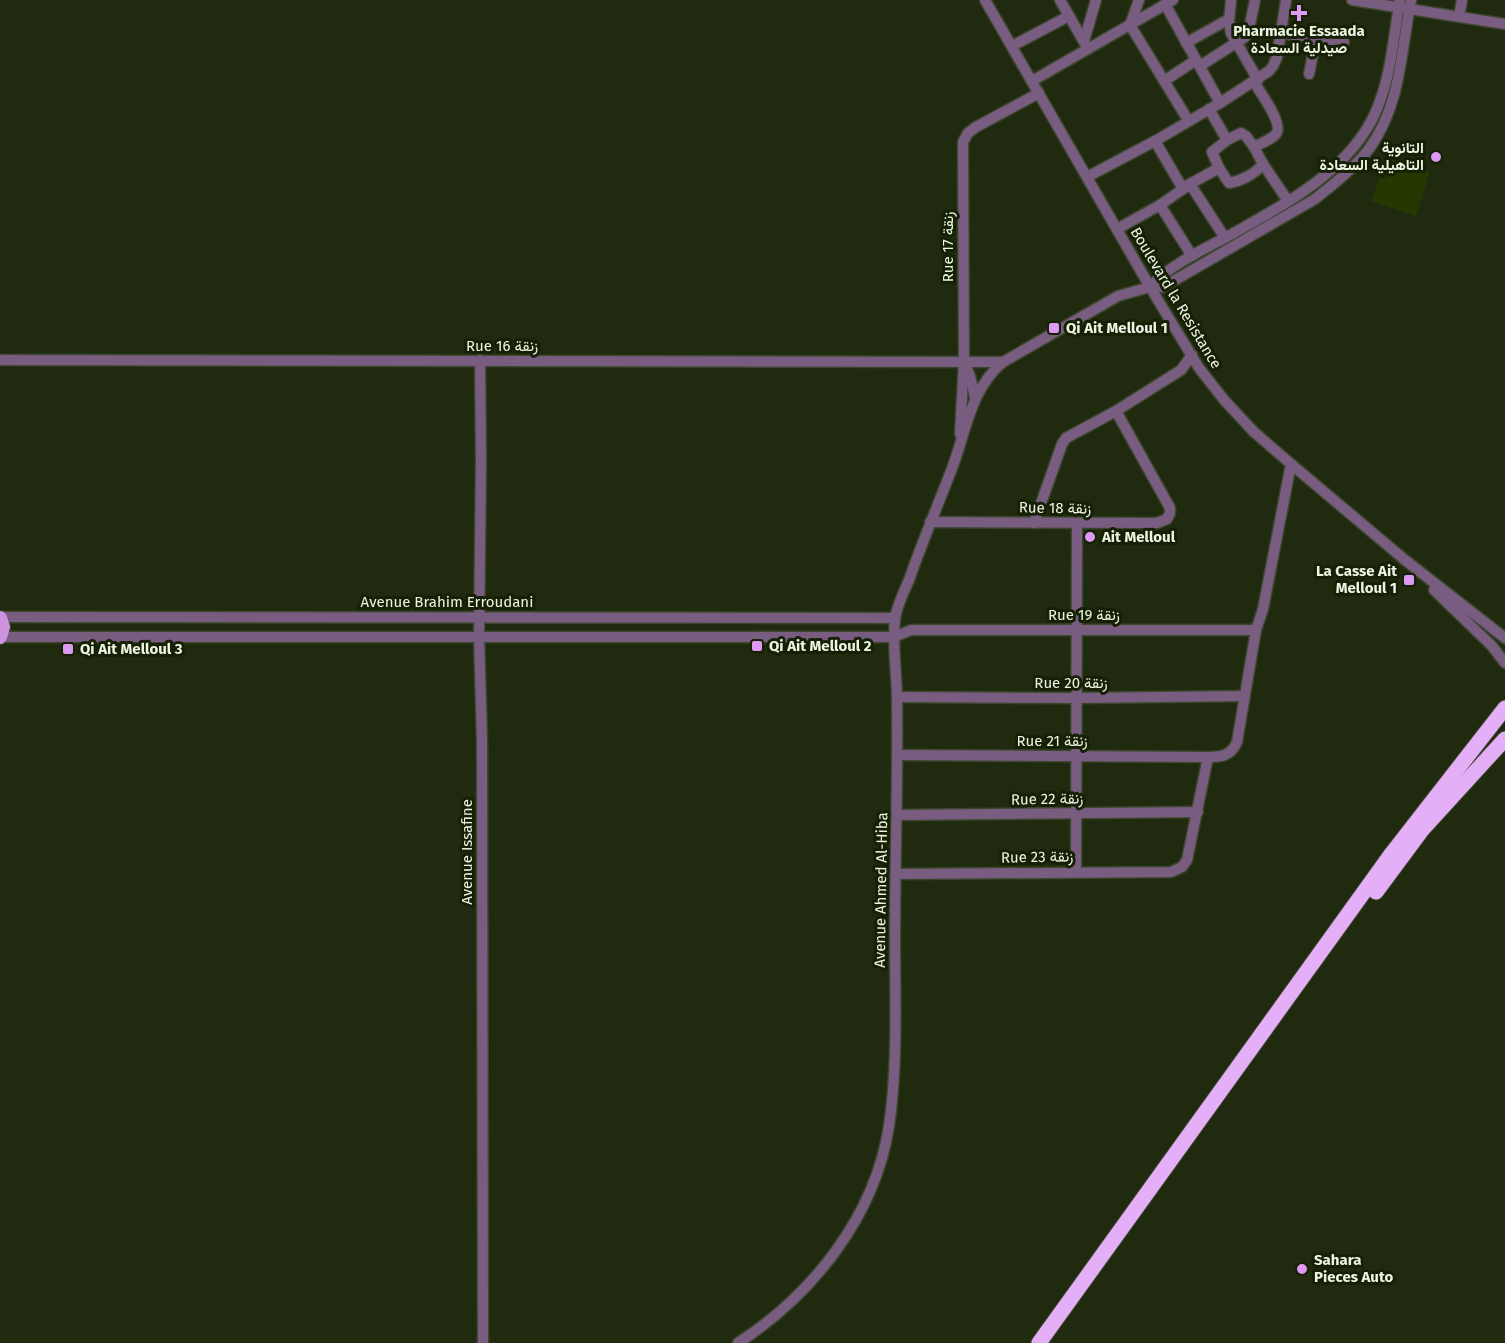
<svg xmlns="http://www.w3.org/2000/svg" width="1505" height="1343" font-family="'Fira Sans',Vazirmatn,sans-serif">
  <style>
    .green { fill: #263802 }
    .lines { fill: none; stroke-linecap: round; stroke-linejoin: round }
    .minor-casing { stroke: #3c462d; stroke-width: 13 }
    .major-casing { stroke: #3c462d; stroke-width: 16 }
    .highway-casing { stroke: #3c462d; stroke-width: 17 }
    .minor { stroke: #785d81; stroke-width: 10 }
    .major { stroke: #cc92de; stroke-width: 14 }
    .highway { stroke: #e5aff7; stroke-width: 15 }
    .poi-dot { fill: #dd99f3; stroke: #162005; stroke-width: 2 }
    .labels { text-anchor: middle; stroke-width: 6; stroke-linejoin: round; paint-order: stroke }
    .poi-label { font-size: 15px; font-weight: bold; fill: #ecf4e3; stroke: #162005; text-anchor: start }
    .street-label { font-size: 15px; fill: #ecf4e3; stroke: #162005 }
  </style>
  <rect width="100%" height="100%" fill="#1f2a0f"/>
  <polygon class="green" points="1393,160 1430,172 1416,216 1371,201 1380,178 1386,179"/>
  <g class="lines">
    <g class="minor-casing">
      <g id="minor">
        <polyline points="985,0 1150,287 1199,368 1225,401 1254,432 1291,464 1405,560 1505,638"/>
        <polyline points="1060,0 1088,49"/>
        <polyline points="1139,0 1130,25 1188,120"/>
        <polyline points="1231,0 1229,21 1231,33 1258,80"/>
        <polyline points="1352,0 1505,24"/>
        <polyline points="1165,4 1220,103"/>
        <polyline points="1459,16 1462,0"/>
        <polyline points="1280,33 1344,42"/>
        <polyline points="1084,41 1096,0"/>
        <polyline points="1186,43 1229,19"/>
        <polyline points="1012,46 1069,16"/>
        <polyline points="1200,66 1245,37 1249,29 1255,0"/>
        <polyline points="1309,74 1316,39"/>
        <polyline points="1032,81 1173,0"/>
        <polyline points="1164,81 1196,60"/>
        <polyline points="1209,109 1227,140"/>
        <polyline points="1155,141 1183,189 1188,185 1194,190 1225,238"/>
        <polyline points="1263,164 1288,201"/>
        <path d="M1219 168 1229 183C1241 181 1255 174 1263 164L1254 147C1261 143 1271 140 1276 134 1284 124 1260 92 1254 82"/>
        <polyline points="1087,177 1155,141 1220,103 1269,71 1273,66 1277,57 1286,0"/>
        <polyline points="1188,185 1219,168 1212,152 1227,140 1241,133 1246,136 1254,147"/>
        <polyline points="1183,189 1160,205 1192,256"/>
        <polyline points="1117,229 1160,205"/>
        <path d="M1150 287C1172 263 1205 249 1234 233 1290 201 1360 165 1381 98 1392 67 1394 32 1400 0"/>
        <polyline points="0,360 1003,362"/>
        <polyline points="480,360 481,461 479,636 482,741 483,1343"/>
        <polyline points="964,362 970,376 975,397"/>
        <polyline points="960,434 964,361 963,142 968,133 976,127 1039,93"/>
        <polyline points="930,522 1157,523 1167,519 1170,513 1170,508 1116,411"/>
        <polyline points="1034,523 1062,444 1066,438 1116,411 1181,370 1192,355"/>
        <polyline points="1434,590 1492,646 1505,663"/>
        <polyline points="0,617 895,618"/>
        <polyline points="0,637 894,637 911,630 1256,630"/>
        <polyline points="897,697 1077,698 1244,696"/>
        <path d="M897 755 1208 757C1221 757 1231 756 1237 742L1256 630 1263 609 1291 464"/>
        <polyline points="897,815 1198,812"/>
        <polyline points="1076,871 1077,524"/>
        <polyline points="896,874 1171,872 1182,867 1187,860 1208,757"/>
        <path d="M738 1343C812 1295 875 1217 889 1126 898 1064 895 1002 895 940 895 860 898 780 897 700 897 674 892 646 895 620 896 607 904 592 909 580 922 543 937 507 951 471 966 433 970 389 1003 362L1118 296 1150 287H1163L1315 199C1334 184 1354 168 1369 149 1401 105 1401 51 1411 0"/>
      </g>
    </g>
    <g class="major-casing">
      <polyline id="major" points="0,618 3,627 0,637"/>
    </g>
    <g class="highway-casing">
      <g id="highway">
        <polyline points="1376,892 1422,830 1505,739"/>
        <polyline points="1039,1343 1392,853 1505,708"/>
      </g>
    </g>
    <use href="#minor" class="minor"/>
    <use href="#major" class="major"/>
    <use href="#highway" class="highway"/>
  </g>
  <g class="poi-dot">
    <path d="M1296 4h6v6h6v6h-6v6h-6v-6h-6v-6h6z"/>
    <circle cx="1436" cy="157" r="6"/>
    <rect x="1048" y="322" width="12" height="12" rx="3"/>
    <circle cx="1090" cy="537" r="6"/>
    <rect x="1403" y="574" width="12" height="12" rx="3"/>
    <rect x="751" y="640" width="12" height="12" rx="3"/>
    <rect x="62" y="643" width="12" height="12" rx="3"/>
    <circle cx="1302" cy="1269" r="6"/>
  </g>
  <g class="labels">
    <g class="poi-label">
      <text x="1299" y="36" text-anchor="middle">Pharmacie Essaada<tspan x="1299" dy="17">صيدلية السعادة</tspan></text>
      <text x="1424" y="153" text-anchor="end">التانوية<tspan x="1424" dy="17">التاهيلية السعادة</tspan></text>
      <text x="1066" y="333">Qi Ait Melloul 1</text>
      <text x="1102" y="542">Ait Melloul</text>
      <text x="1397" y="576" text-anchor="end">La Casse Ait<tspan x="1397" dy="17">Melloul 1</tspan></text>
      <text x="769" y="651">Qi Ait Melloul 2</text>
      <text x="80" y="654">Qi Ait Melloul 3</text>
      <text x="1314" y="1265">Sahara<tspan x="1314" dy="17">Pieces Auto</tspan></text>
    </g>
    <g class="street-label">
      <text transform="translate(948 247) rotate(-90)" y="5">Rue 17 زنقة</text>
      <text transform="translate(1176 298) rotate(59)" y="5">Boulevard la Resistance</text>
      <text x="502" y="351">Rue 16 زنقة</text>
      <text transform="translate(1055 508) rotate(1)" y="5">Rue 18 زنقة</text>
      <text x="447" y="607">Avenue Brahim Erroudani</text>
      <text x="1084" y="620">Rue 19 زنقة</text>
      <text x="1071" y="688">Rue 20 زنقة</text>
      <text x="1052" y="746">Rue 21 زنقة</text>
      <text transform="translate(1047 799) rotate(-1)" y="5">Rue 22 زنقة</text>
      <text transform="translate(467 852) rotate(-90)" y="5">Avenue Issafine</text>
      <text transform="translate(1037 857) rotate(-1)" y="5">Rue 23 زنقة</text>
      <text transform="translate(881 890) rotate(-89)" y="5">Avenue Ahmed Al-Hiba</text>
    </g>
  </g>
</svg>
